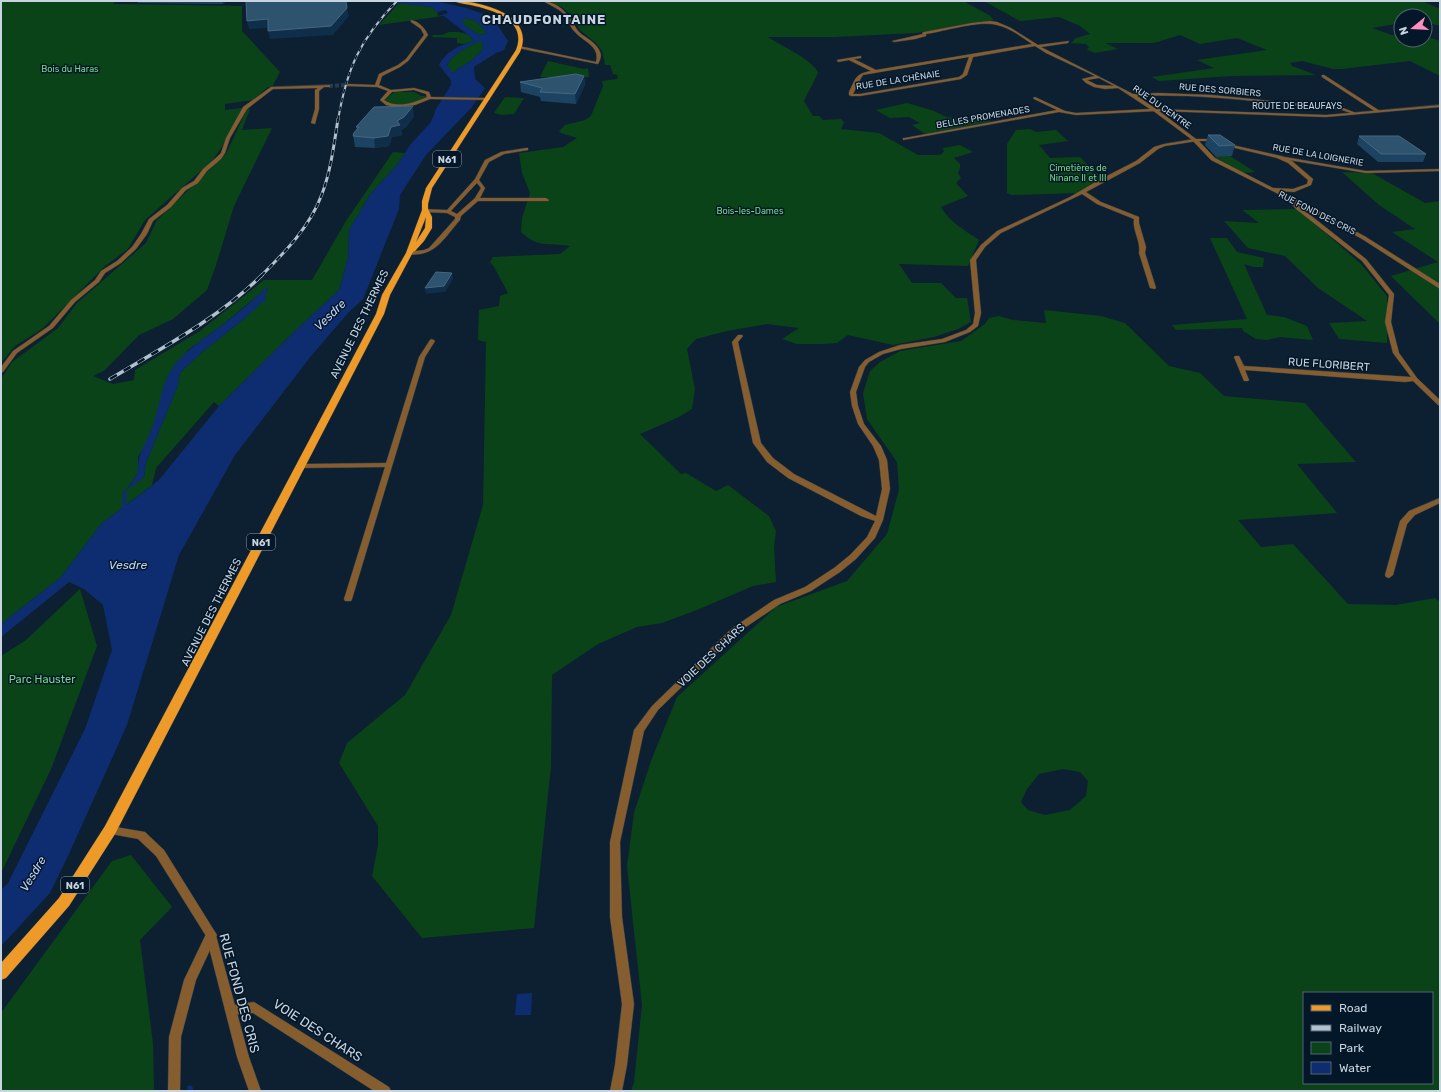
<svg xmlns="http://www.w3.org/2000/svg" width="1441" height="1092" font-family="Rubik,sans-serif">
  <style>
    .green { fill: #0b4318; fill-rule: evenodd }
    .water { fill: #0e2d70; fill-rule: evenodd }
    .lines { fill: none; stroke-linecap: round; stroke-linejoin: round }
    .stream-far1 { stroke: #0e2d70; stroke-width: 4 }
    .stream { stroke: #0e2d70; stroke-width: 5.5 }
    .minor-tunnel { stroke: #283b4c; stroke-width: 4; stroke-dasharray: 4 2; stroke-linecap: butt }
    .minor-casing { stroke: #2a3d4e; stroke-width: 1 }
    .tertiary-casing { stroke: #2a3d4e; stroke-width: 1 }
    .primary-casing { stroke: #2a3d4e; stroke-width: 1 }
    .minor { fill: #855d2f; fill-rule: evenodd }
    .tertiary { fill: #855d2f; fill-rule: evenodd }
    .primary { fill: #ee9a28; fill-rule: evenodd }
    .rail-far2-casing { stroke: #b3c0cd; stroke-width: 2 }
    .rail-far1-casing { stroke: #b3c0cd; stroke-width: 3 }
    .rail-casing { stroke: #b3c0cd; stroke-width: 3.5 }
    .rail-far2 { stroke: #041728; stroke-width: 1.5; stroke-dasharray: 4.5; stroke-linecap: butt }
    .rail-far1 { stroke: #041728; stroke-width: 2; stroke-dasharray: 5.5; stroke-linecap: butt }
    .rail { stroke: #041728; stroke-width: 2.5; stroke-dasharray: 8; stroke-linecap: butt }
    .wall { fill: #1c4362 }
    .shaded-wall { fill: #0e2e49 }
    .building { fill: #2e536f; stroke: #466781 }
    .labels { text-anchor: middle; stroke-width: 3; stroke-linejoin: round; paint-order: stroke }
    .far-park-label { font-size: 9px; fill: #78d984; stroke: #041728 }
    .far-street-label { font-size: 9px; fill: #c8d4e0; stroke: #041728 }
    .shield { fill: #041728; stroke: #8d9ba9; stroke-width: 1 }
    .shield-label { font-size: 10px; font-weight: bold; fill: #c8d4e0 }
    .street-label { font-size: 11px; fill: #c8d4e0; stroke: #041728 }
    .park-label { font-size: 11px; fill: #78d984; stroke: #041728 }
    .water-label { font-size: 12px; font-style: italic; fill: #bed4fc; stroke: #041728 }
    .far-district-label { font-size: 13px; font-weight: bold; letter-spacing: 1px; fill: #c8d4e0; stroke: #041728 }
    .near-street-label { font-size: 13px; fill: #c8d4e0; stroke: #041728 }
  </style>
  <rect width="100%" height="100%" fill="#0c2032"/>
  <g class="green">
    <polygon points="1,1 116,1 113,4 242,6 242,31 280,72 272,87 268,87 253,100 225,104 225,110 242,108 221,148 212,161 145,220 128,249 105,266 42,329 15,346 1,363"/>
    <path d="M549 1H963L989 15 994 20 916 33 835 37H768C781 46 810 58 818 72 815 82 808 91 804 101L813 116H819L823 120 841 119 844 122 841 129 879 133 918 155H940L944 152 943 148 960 145 973 152 954 158 960 164V168L958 173 961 178 956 183 968 196 941 207C949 222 966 231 979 240L968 266 899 264 912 283H941L956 298H967L971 322 958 329 934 337 893 345 848 335 837 343 822 344H797L782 339 799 328 767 324 727 331 696 339 687 349 695 389 692 409 679 417 640 434 681 474 686 473 716 491 728 485 769 516 776 531 774 547 776 582 753 586 697 610 662 623 637 627 598 644 552 675 551 766 534 928 422 938 372 876 378 845V826L339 763 347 743 405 695 451 615 483 505 486 342 478 340 479 310 499 306 500 296 508 293 494 267 490 262 493 257 560 254 570 246C548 242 539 249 521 232L522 218 530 193 522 173 519 153 563 147 577 138 561 133 559 131 565 125 585 120 591 116 603 86 602 81 617 79 618 75 613 74 610 65H605L602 51 596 43 580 30 572 16 562 7Z"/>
    <polygon points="984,1 1422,1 1440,9 1440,26 1425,22 1425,16 1401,16 1401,23 1372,28 1392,35 1401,34 1401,40 1425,40 1425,36 1440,41 1440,76 1410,61 1342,69 1333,69 1302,61 1290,63 1292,66 1316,75 1231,76 1159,81 1152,77 1214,68 1197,60 1267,50 1237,38 1200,44 1180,35 1154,43 1105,43 1118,49 1095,53 1087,50 1089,47 1086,44 1071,43 1076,38 1090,34 1080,26 1059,17 1020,21"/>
    <polygon points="399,3 432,7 436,12 442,11 437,13 438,16 443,16 379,25"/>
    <path d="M463 19C475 17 480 25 487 33L480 35 463 25Z"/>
    <path d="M449 32C458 32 469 31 473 41L464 44 457 43V38L432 37 433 35H442Z"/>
    <path d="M477 42H482L483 49 471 61 456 70 453 74 447 66C451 55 467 47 477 42Z"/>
    <polygon points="548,61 584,69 588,68 589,77 540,77"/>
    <path d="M396 91 397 92H415L421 96H428C419 106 395 108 384 100Z"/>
    <polygon points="505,97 524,98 514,114 502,115 494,113"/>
    <polygon points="907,103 934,111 946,117 993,121 925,134 912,125 920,123 909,117 890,118 876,110"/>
    <path d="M247 109H250L242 130 272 128 234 206 216 265 207 290 173 319 139 335 105 370 93 376 113 384 134 380 135 370 200 331 264 280H312L346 221 393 152 405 153 397 165 371 193 349 230 348 258 339 290 297 329 219 406 214 402 156 468 152 485 101 524 61 577 1 624V379L12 362 58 328 77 303 146 243 157 220 226 154ZM268 287 264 300 244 319 201 353 180 373 178 385 146 463 144 477 126 490 138 473V457L148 440 156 418 167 378 188 350 221 326Z"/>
    <polygon points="1030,129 1036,132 1056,130 1068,141 1039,145 1050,158 1080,157 1101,178 1076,193 1012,195 1007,193 1007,144 1016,130"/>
    <polygon points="1230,156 1255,172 1243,173 1215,157"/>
    <polygon points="1342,172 1372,173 1425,203 1440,201 1440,324 1391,276 1438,262 1392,232 1415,229 1379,205"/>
    <polygon points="1298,209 1361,264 1387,296 1387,343 1339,339 1329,323 1367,321 1318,288 1285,256 1248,248 1224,221 1259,223 1242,210"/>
    <polygon points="1210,238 1227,238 1237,252 1264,258 1263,267 1254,267 1244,264 1267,315 1284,317 1307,326 1313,340 1280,337 1267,340 1256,339 1243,331 1242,328 1176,330 1172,325 1247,319"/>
    <path d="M1044 310 1101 316 1125 323 1169 366 1200 373 1224 396 1305 403 1356 462 1297 464 1337 513 1238 520 1261 547 1293 544 1348 604 1396 605 1435 598 1440 602V1091H631L634 1082 642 1005 627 866 634 813 651 761 677 697 776 607 847 581 887 534 899 490 897 462 867 419 863 393 870 371 880 362 900 351 961 341 985 324 989 318 999 316 1013 320 1046 323ZM1063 769 1080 772 1088 781 1086 796 1070 810 1045 815 1028 810 1021 802 1027 789 1039 774ZM1304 993H1432V1083H1304Z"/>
    <polygon points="80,589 97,646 51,769 1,873 1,656 26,640"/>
    <polygon points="131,855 172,907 140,940 153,1044 154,1091 1,1091 1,1013 112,861"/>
  </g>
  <g class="water">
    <path d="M378 1H435L466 8 492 17 508 41 504 50 496 53 474 67 475 79 485 88 471 108 426 155 400 195 399 209 363 299 348 313 311 356 235 455 179 555 127 725 68 856 50 893 1 946V890L8 883 85 729 112 650 103 605 84 589 69 582 1 637V624L61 577 101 524 159 480 219 406 297 329 339 290 348 258 349 230 371 193 397 165 410 145 431 122 436 109 451 85V80L439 65C446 51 459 46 473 41L471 37 444 16H438L448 13 446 10 436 12 432 7ZM463 19C475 17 480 25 487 33L480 35 464 25ZM477 42H482L483 49 471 61 456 70 453 74 452 71 447 66C451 55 468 47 477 42Z"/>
    <path d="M268 286 265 300 244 319 201 353 180 373 178 385 146 463 144 477 125 492 138 473C136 455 146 444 152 428 158 412 160 393 167 378 178 354 201 341 221 326 238 313 253 300 268 286Z"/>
    <polygon points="532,993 531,1015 515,1015 517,994"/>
  </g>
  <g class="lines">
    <polyline class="stream-far1" points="125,492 124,509 126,510"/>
    <polyline class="stream" points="190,1088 191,1091"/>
    <polyline class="minor-tunnel" points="329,86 348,85"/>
    <g class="minor-casing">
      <g id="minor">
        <polygon points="471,1 478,1 467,4 465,3"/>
        <path d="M543 1C553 1 564 9 569 17 573 22 575 28 580 33 586 38 597 43 600 52 602 56 600 60 598 64L518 48 519 46 596 62C601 46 582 41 574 31 570 27 569 21 566 17 561 9 551 6 543 1Z"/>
        <path d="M411 20C418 21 425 28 428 35L408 61 400 67 382 76 379 85 391 90 414 88 429 92 431 97 488 98 490 99 489 100 430 99 415 105 397 107 386 105 380 100 388 91 377 87 347 86 348 84 375 85 379 74 398 65 406 59 424 35 421 29 411 22ZM414 90 426 94 427 97C414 103 396 109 384 100L392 92Z"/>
        <path d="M990 21 997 22 1011 28 1038 45 1069 41 1068 43 1041 47 1133 94 1158 93 1211 95 1343 108 1356 113 1354 114 1342 110C1274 104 1206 93 1137 96L1156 109V111L1076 115 1059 112 903 140V138H905L1057 110 1034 99 1033 98 1035 97 1065 111 1076 113 1150 109 1118 88 1105 89 1094 87 1086 83 1082 79 1095 76 1046 53 1035 46 973 57 967 75 961 79 860 96H851L849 95V92C856 78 855 74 871 71L849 60 838 62 837 60 861 56V58L854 59 876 70 1032 44C1022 37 1010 28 997 25 980 20 945 31 926 34V36L915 39 894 42 892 41 923 34 922 33 924 32 972 23ZM969 57 963 74 959 77 860 94H853L861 78 863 75ZM1099 78 1101 79 1114 86 1097 85 1087 80Z"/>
        <polygon points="1322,75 1324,75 1380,111 1376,112 1322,77"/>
        <polygon points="330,85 330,87 324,87 319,91 319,109 315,124 311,123 315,109 315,90 318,88 273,89 247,109 230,138 225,153 221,159 207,171 198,183 186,190 171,207 153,221 147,234 136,249 121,263 105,273 99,282 75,302 53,328 17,353 3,372 1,373 1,367 13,351 49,326 71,300 95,280 101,271 117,261 132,247 141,234 149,219 167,205 182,188 194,181 203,169 217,157 221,153 226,138 243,107 271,87"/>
        <path d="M1195 139 1197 140V141L1165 146 1158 149 1140 163 1086 192 1101 202 1139 217V223L1146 247 1145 253 1156 288 1155 289 1150 288 1139 253C1141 241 1132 230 1134 219L1097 204 1082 194 1001 233 985 247 976 260 981 313 978 326 970 332 945 342 901 349 883 354 869 362 865 367 856 392 858 406 864 424 881 446 887 460 890 489 883 520 875 538 856 559 840 572 811 591 780 604 737 633 658 710 644 731 620 842 622 917 634 1004 627 1065 622 1091H610L615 1065 622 1004 610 917V842L634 730 652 706 731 629 774 600 805 587 834 568 850 555 867 537 875 521 861 516 788 478 767 462 753 443 732 342 738 335H742L743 336 738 342 761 443 773 458 794 474 876 516 882 489 879 460 873 446 858 424 852 406 850 392 859 367 865 360 879 352 900 345 942 339 966 330 973 324 975 313 970 260 981 245 997 231 1070 197 1099 180 1136 161 1154 147 1164 144Z"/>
        <path d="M526 148H528V150L504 154 489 162 479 180 485 188 480 198H546L549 200 548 201H478L461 216 460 220C444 238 435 258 407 254V252L424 250 429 248 455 219V217L447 213 425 212 422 210 423 209 447 210 475 179 485 160 501 152ZM477 183 481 188 475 198 457 214 451 211Z"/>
        <polygon points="1279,156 1366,171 1440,169 1440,171 1366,173 1277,158 1277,156"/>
        <polygon points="1288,198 1292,198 1300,207 1366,259 1394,294 1391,322 1399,353 1417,378 1440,400 1440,406 1438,405 1413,381 1405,382 1245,370 1249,380 1248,381 1244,381 1234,357 1235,356 1239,356 1244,366 1411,377 1393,353 1385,322 1389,295 1362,261 1296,209 1288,200"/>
        <polygon points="432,339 435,341 425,357 352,599 351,601 345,601 344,599 385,467 301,468 297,466 301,464 386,463 419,357 430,340"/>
        <polygon points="1440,498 1440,503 1415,515 1407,524 1393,575 1389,578 1386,577 1385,575 1400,521 1409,511"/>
        <polygon points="211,930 215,932 217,935 196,980 181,1037 180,1091 168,1091 169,1037 184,980 207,932"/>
        <polygon points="254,1002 389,1087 391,1091 374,1091 253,1013 231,1015 227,1014 225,1010 227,1006"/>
      </g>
    </g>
    <g class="tertiary-casing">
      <g id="tertiary">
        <path d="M1440 105V107L1326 117 1159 111 1196 139H1206L1281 156 1292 161 1313 179 1311 185 1294 192 1280 191 1310 206 1366 237 1440 284V289L1362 239 1306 208 1211 160 1191 139 1152 110 1154 109 1326 115ZM1199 141H1206L1277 158 1288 163 1308 180 1307 184 1293 189 1273 188 1215 158Z"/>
        <polygon points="110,826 145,832 164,850 215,932 249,1057 261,1091 249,1091 237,1057 206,936 156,856 138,839 106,833 105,830 106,827"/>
      </g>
    </g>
    <g class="primary-casing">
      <path id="primary" d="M454 1C481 1 536 15 520 52L432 188 428 204V209L432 217V228L424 241 415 251 413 252 390 295 384 314 115 834 69 906 6 978 1 980V963L59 898 105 826 376 314 382 295 406 253 422 210V201L426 188 516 50C527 22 497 11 475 6 468 4 460 4 454 1ZM426 217 425 228 416 242Z"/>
    </g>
    <use href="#minor" class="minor"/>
    <use href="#tertiary" class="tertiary"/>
    <use href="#primary" class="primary"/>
    <g class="rail-far2-casing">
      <path id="rail-far2" d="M338 120C347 68 360 39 397 1"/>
    </g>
    <g class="rail-far1-casing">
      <path id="rail-far1" d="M261 276C285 252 310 227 322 194 331 170 334 144 338 119"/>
    </g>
    <g class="rail-casing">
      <path id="rail" d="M110 379C162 348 219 318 262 275"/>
    </g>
    <use href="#rail-far2" class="rail-far2"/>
    <use href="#rail-far1" class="rail-far1"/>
    <use href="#rail" class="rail"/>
  </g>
  <g class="wall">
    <polygon points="137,1 226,1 223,4 138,3"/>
    <polygon points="584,76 585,85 576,104 541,101 540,97 521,92 520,82"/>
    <polygon points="414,116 406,127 401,130 402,135 392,137 389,146 375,148 355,147 353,134 357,129 356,127"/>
    <polygon points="1208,135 1235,145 1232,156 1216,157 1205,145"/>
    <polygon points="1359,136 1426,154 1423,162 1378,162 1357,144"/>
  </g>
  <g class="shaded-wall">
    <polygon points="222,1 226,1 223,4"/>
    <polygon points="347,8 349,16 333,35 270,39 268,31"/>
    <polygon points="268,19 269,28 249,29 247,21"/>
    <polygon points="584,76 585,85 576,104 575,94"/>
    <polygon points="413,106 414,116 406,127 401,130 402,135 392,137 389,146 375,148 374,138 391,127"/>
    <polygon points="452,273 453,279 445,292 426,294 425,288"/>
  </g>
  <g class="building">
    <polygon points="246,1 346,1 347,8 331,26 268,31 268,19 247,21"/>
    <polygon points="576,74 584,76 575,94 540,92 542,88 520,82"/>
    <polygon points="413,106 404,117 397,121 400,125 391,127 388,136 374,138 353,136 354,134 353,134 359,127 356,127 374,107"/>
    <polygon points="1208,135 1220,135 1235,145 1219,146"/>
    <polygon points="1359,136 1399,136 1426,154 1381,154"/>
    <polygon points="436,272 452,273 444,286 425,288"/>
  </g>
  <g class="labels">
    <g class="far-park-label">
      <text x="70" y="72">Bois du Haras</text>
      <text x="1078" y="171">Cimetières de<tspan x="1078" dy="10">Ninane II et III</tspan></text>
      <text x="750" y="214">Bois-les-Dames</text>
    </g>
    <g class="far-street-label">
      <text transform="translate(898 80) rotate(-9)" y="3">RUE DE LA CHÊNAIE</text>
      <text transform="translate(1220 90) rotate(5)" y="3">RUE DES SORBIERS</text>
      <text x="1297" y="109">ROUTE DE BEAUFAYS</text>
      <text transform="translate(1162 107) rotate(35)" y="3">RUE DU CENTRE</text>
      <text transform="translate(983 117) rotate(-10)" y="3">BELLES PROMENADES</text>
      <text transform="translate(1318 155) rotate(10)" y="3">RUE DE LA LOIGNERIE</text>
      <text transform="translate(1317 213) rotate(27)" y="3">RUE FOND DES CRIS</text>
    </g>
    <g class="shield">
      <rect x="433" y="151" width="28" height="16" rx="3"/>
      <rect x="247" y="534" width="28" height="16" rx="3"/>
      <rect x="61" y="877" width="28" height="16" rx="3"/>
    </g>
    <g class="shield-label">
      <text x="447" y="163">N61</text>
      <text x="261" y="546">N61</text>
      <text x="75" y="889">N61</text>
    </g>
    <g class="street-label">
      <text transform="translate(359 324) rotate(-64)" y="4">AVENUE DES THERMES</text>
      <text transform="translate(1329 364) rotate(4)" y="4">RUE FLORIBERT</text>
      <text transform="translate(211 612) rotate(-63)" y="4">AVENUE DES THERMES</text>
      <text transform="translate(711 655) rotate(-43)" y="4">VOIE DES CHARS</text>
    </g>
    <g class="park-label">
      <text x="42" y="683">Parc Hauster</text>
    </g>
    <g class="water-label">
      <text transform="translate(330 315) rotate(-44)" y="4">Vesdre</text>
      <text x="128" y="569">Vesdre</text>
      <text transform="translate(33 874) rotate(-59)" y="4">Vesdre</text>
    </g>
    <g class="far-district-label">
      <text x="544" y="24">CHAUDFONTAINE</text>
    </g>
    <g class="near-street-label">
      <text transform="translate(240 993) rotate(75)" y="5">RUE FOND DES CRIS</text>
      <text transform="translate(318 1030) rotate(33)" y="5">VOIE DES CHARS</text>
    </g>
  </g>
  <rect width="1441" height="1092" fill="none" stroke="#c8d4e0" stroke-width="4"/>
  <rect x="1303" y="992" width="130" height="92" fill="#041728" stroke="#526372"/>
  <rect x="1311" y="1005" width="20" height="6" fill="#ee9a28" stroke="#526372"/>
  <text x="1339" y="1012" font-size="12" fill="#c8d4e0">Road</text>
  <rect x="1311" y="1025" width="20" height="6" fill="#b3c0cd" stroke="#526372"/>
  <text x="1339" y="1032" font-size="12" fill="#c8d4e0">Railway</text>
  <rect x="1311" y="1042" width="20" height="12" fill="#0b4318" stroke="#526372"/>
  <text x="1339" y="1052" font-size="12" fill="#c8d4e0">Park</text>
  <rect x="1311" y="1062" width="20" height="12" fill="#0e2d70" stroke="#526372"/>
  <text x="1339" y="1072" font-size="12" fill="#c8d4e0">Water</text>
  <g transform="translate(1413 28) rotate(252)"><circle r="19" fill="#041728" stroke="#526372"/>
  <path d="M0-3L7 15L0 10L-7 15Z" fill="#fd8ec0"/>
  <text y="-6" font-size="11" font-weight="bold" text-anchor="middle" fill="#c8d4e0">N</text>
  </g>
</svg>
